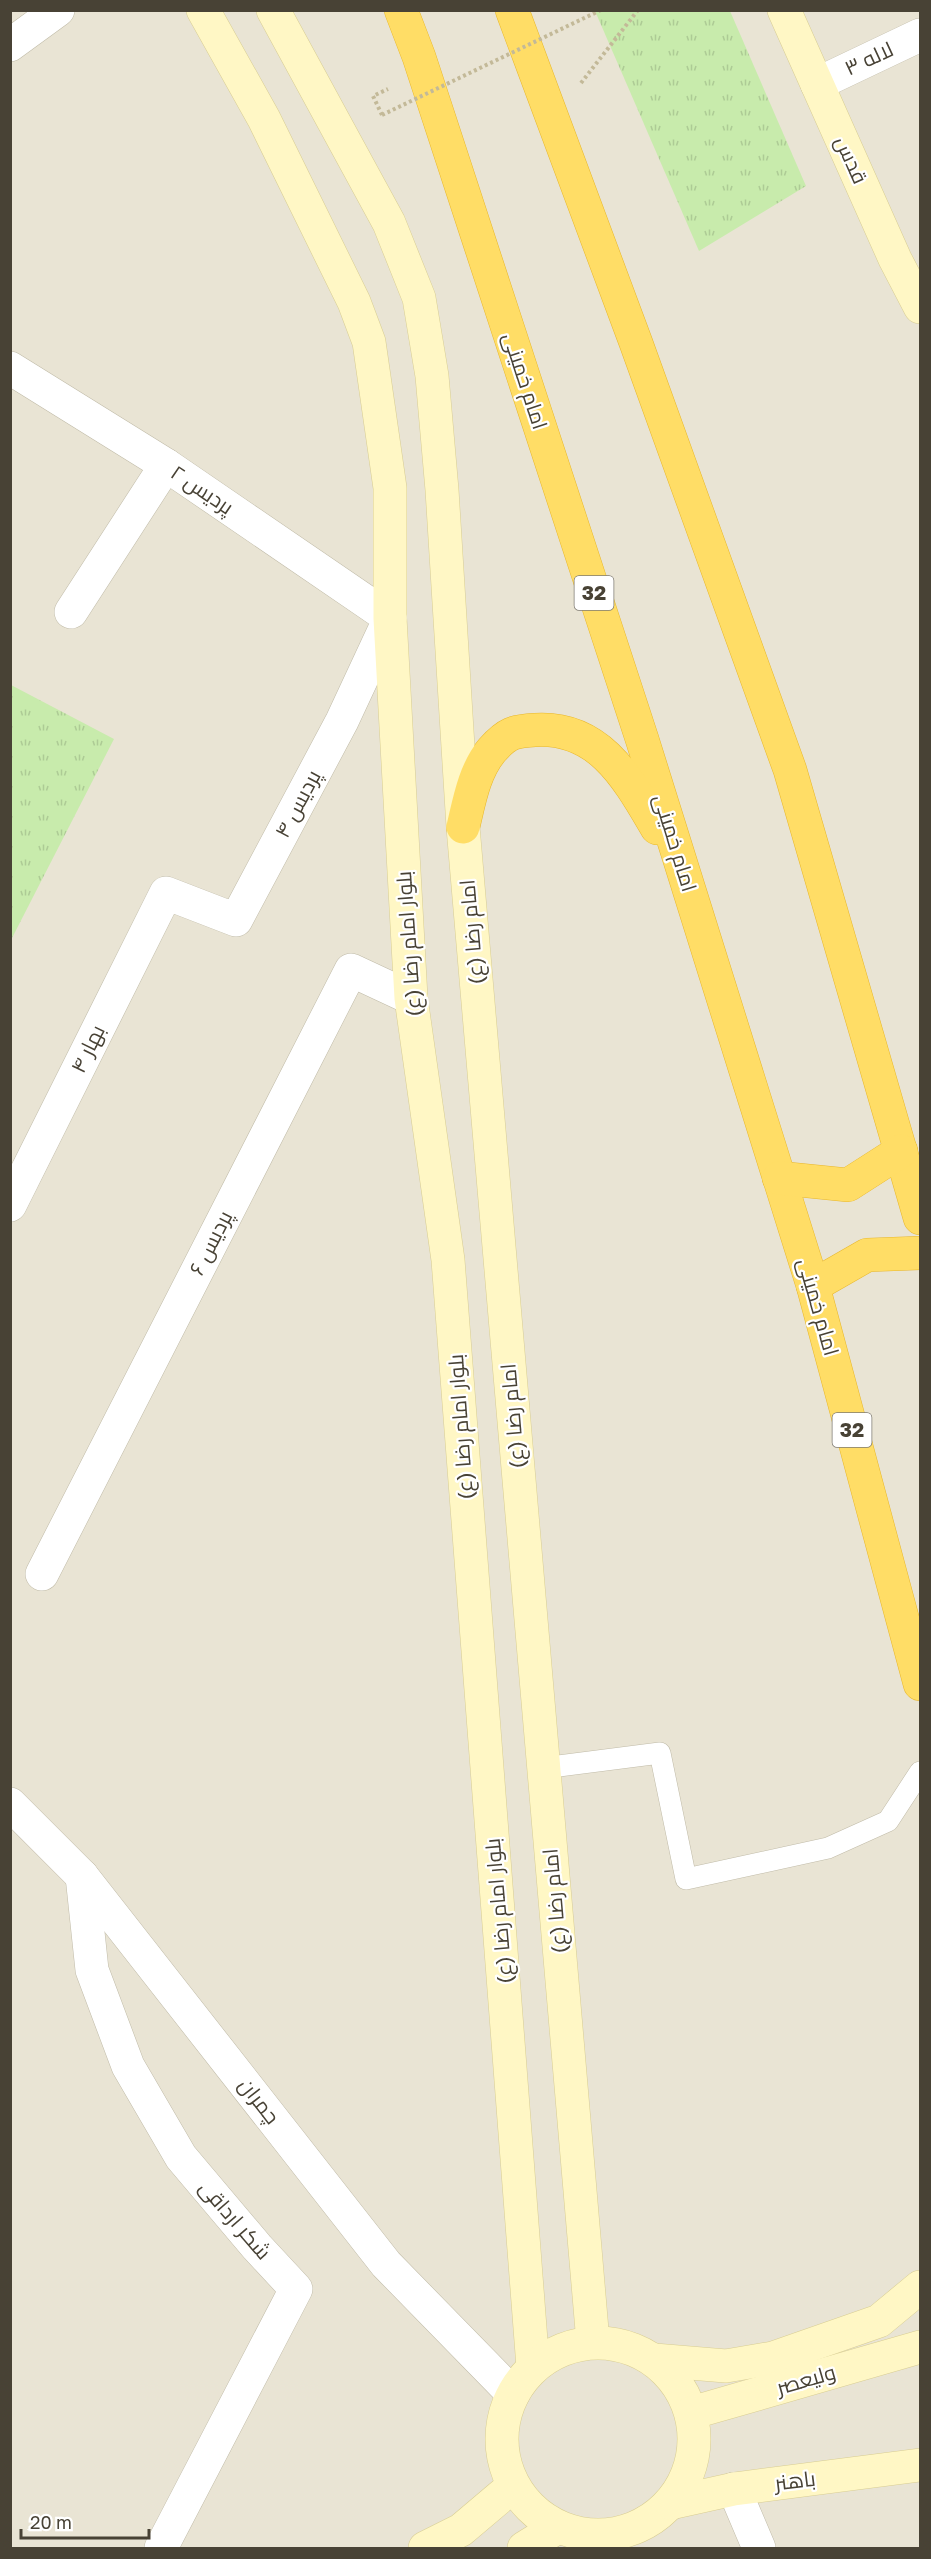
<svg xmlns="http://www.w3.org/2000/svg" width="931" height="2559" font-family="'Golos Text',Cairo,sans-serif">
  <style>
    .residential { fill: #e9e4d4 }
    .park { fill: url(#park-tufts) }
    .lines { fill: none; stroke-linecap: round; stroke-linejoin: round }
    .lane-casing { stroke: #c0bba8; stroke-width: 22 }
    .street-casing { stroke: #c0bba8; stroke-width: 34 }
    .secondary-casing { stroke: #d8cd93; stroke-width: 34 }
    .highway-casing { stroke: #e8b72c; stroke-width: 34 }
    .path { stroke: #c3b998; stroke-width: 4; stroke-dasharray: 3 3; stroke-linecap: butt }
    .lane { stroke: #fff; stroke-width: 21 }
    .street { stroke: #fff; stroke-width: 33 }
    .secondary { stroke: #fff7c5; stroke-width: 33 }
    .highway { stroke: #fd6; stroke-width: 33 }
    .path-bridge { stroke: #c3b998; stroke-width: 4; stroke-dasharray: 3 3; stroke-linecap: butt }
    .labels { text-anchor: middle; stroke-width: 4.5; stroke-linejoin: round; paint-order: stroke }
    .shield { fill: #fff; stroke: #7f7b72; stroke-width: 1.5 }
    .shield-label { font-size: 20px; font-weight: bold; fill: #484235 }
    .street-label { font-size: 21px; fill: #484235; stroke: #fff }
  </style>
  <defs>
    <pattern id="park-tufts" width="24" height="20" patternUnits="userSpaceOnUse" patternTransform="scale(1.5)"><rect width="24" height="20" fill="#c8ebac"/><path d="M3 7l-1-3M5 7V3M7 7l1-3M15 17l-1-3M17 17v-4M19 17l1-3" fill="none" stroke="#adcb95"/></pattern>
  </defs>
  <rect width="100%" height="100%" fill="#f4f1e6"/>
  <rect class="residential" x="11" y="11" width="909" height="2537"/>
  <g class="park">
    <polygon points="595,11 730,11 806,186 699,251"/>
    <polygon points="11,685 114,739 11,940"/>
  </g>
  <g class="lines">
    <g class="lane-casing">
      <polyline id="lane" points="543,1768 660,1753 686,1879 828,1848 888,1821 920,1772"/>
    </g>
    <g class="street-casing">
      <g id="street">
        <polyline points="10,45 58,10"/>
        <polyline points="817,84 920,35"/>
        <polyline points="10,368 166,465 390,618 342,721 236,920 166,893 10,1205"/>
        <polyline points="71,612 166,465"/>
        <polyline points="42,1574 351,970 411,998"/>
        <polyline points="10,1804 82,1876 386,2264 513,2394"/>
        <polyline points="82,1876 92,1970 128,2066 181,2157 257,2247 296,2289 161,2548"/>
        <polyline points="734,2489 759,2548"/>
      </g>
    </g>
    <g class="secondary-casing">
      <g id="secondary">
        <polyline points="203,10 264,119 354,302 369,342 390,488 390,618 411,998 448,1260 533,2367"/>
        <polyline points="273,10 389,223 419,298 432,376 442,490 463,827 593,2342"/>
        <polyline points="784,10 895,259 920,307"/>
        <circle cx="598" cy="2439" r="96"/>
        <polyline points="654,2360 726,2366 773,2358 879,2321 920,2287"/>
        <polyline points="691,2413 920,2347"/>
        <polyline points="671,2503 734,2489 920,2465"/>
        <polyline points="425,2548 461,2530 513,2486"/>
        <polyline points="524,2548 558,2527"/>
      </g>
    </g>
    <g class="highway-casing">
      <g id="highway">
        <polyline points="401,10 419,57 642,739 813,1286 920,1684"/>
        <polyline points="512,10 636,343 790,770 920,1218"/>
        <path d="M463 827C469 802 474 771 492 750 507 733 514 731 535 730 600 726 628 779 657 828"/>
        <polyline points="779,1178 848,1185 901,1151"/>
        <polyline points="813,1286 867,1255 920,1253"/>
      </g>
    </g>
    <g class="path">
      <polyline points="581,83 638,10"/>
      <polyline points="382,115 373,96 388,89"/>
    </g>
    <use href="#lane" class="lane"/>
    <use href="#street" class="street"/>
    <use href="#secondary" class="secondary"/>
    <use href="#highway" class="highway"/>
    <polyline class="path-bridge" points="382,115 601,10"/>
  </g>
  <g class="labels">
    <g class="shield">
      <rect x="574.5" y="576" width="39" height="34" rx="4.5"/>
      <rect x="832.5" y="1413" width="39" height="34" rx="4.5"/>
    </g>
    <g class="shield-label">
      <text x="594" y="600">32</text>
      <text x="852" y="1437">32</text>
    </g>
    <g class="street-label">
      <text transform="translate(869 59) rotate(-25)" y="7">لاله ۳</text>
      <text transform="translate(851 160) rotate(66)" y="7">قدس</text>
      <text transform="translate(525 381) rotate(72)" y="7">امام خمینی</text>
      <text transform="translate(202 490) rotate(34)" y="7">پردیس ۲</text>
      <text transform="translate(298 804) rotate(-62)" y="7">پردیس ۴</text>
      <text transform="translate(675 843) rotate(73)" y="7">امام خمینی</text>
      <text transform="translate(472 932) rotate(-95)" y="7">امام رضا (ع)</text>
      <text transform="translate(409 944) rotate(-94)" y="7">بلوار امام رضا (ع)</text>
      <text transform="translate(88 1049) rotate(-64)" y="7">بهار ۴</text>
      <text transform="translate(211 1243) rotate(-63)" y="7">پردیس ۶</text>
      <text transform="translate(818 1307) rotate(74)" y="7">امام خمینی</text>
      <text transform="translate(513 1416) rotate(-95)" y="7">امام رضا (ع)</text>
      <text transform="translate(461 1427) rotate(-94)" y="7">بلوار امام رضا (ع)</text>
      <text transform="translate(555 1901) rotate(-95)" y="7">امام رضا (ع)</text>
      <text transform="translate(499 1911) rotate(-95)" y="7">بلوار امام رضا (ع)</text>
      <text transform="translate(259 2101) rotate(52)" y="7">چمران</text>
      <text transform="translate(235 2220) rotate(49)" y="7">شکر ارداقی</text>
      <text transform="translate(806 2380) rotate(-16)" y="7">ولیعصر</text>
      <text transform="translate(795 2481) rotate(-7)" y="7">باهنر</text>
    </g>
  </g>
  <rect width="931" height="2559" fill="none" stroke="#484235" stroke-width="24"/>
  <path d="M21 2529v9h128v-9" fill="none" stroke="#484235" stroke-width="3"/>
  <text x="30" y="2529" font-size="18" fill="#484235" stroke="#ffffff" stroke-width="4.5" paint-order="stroke">20 m</text>
</svg>
